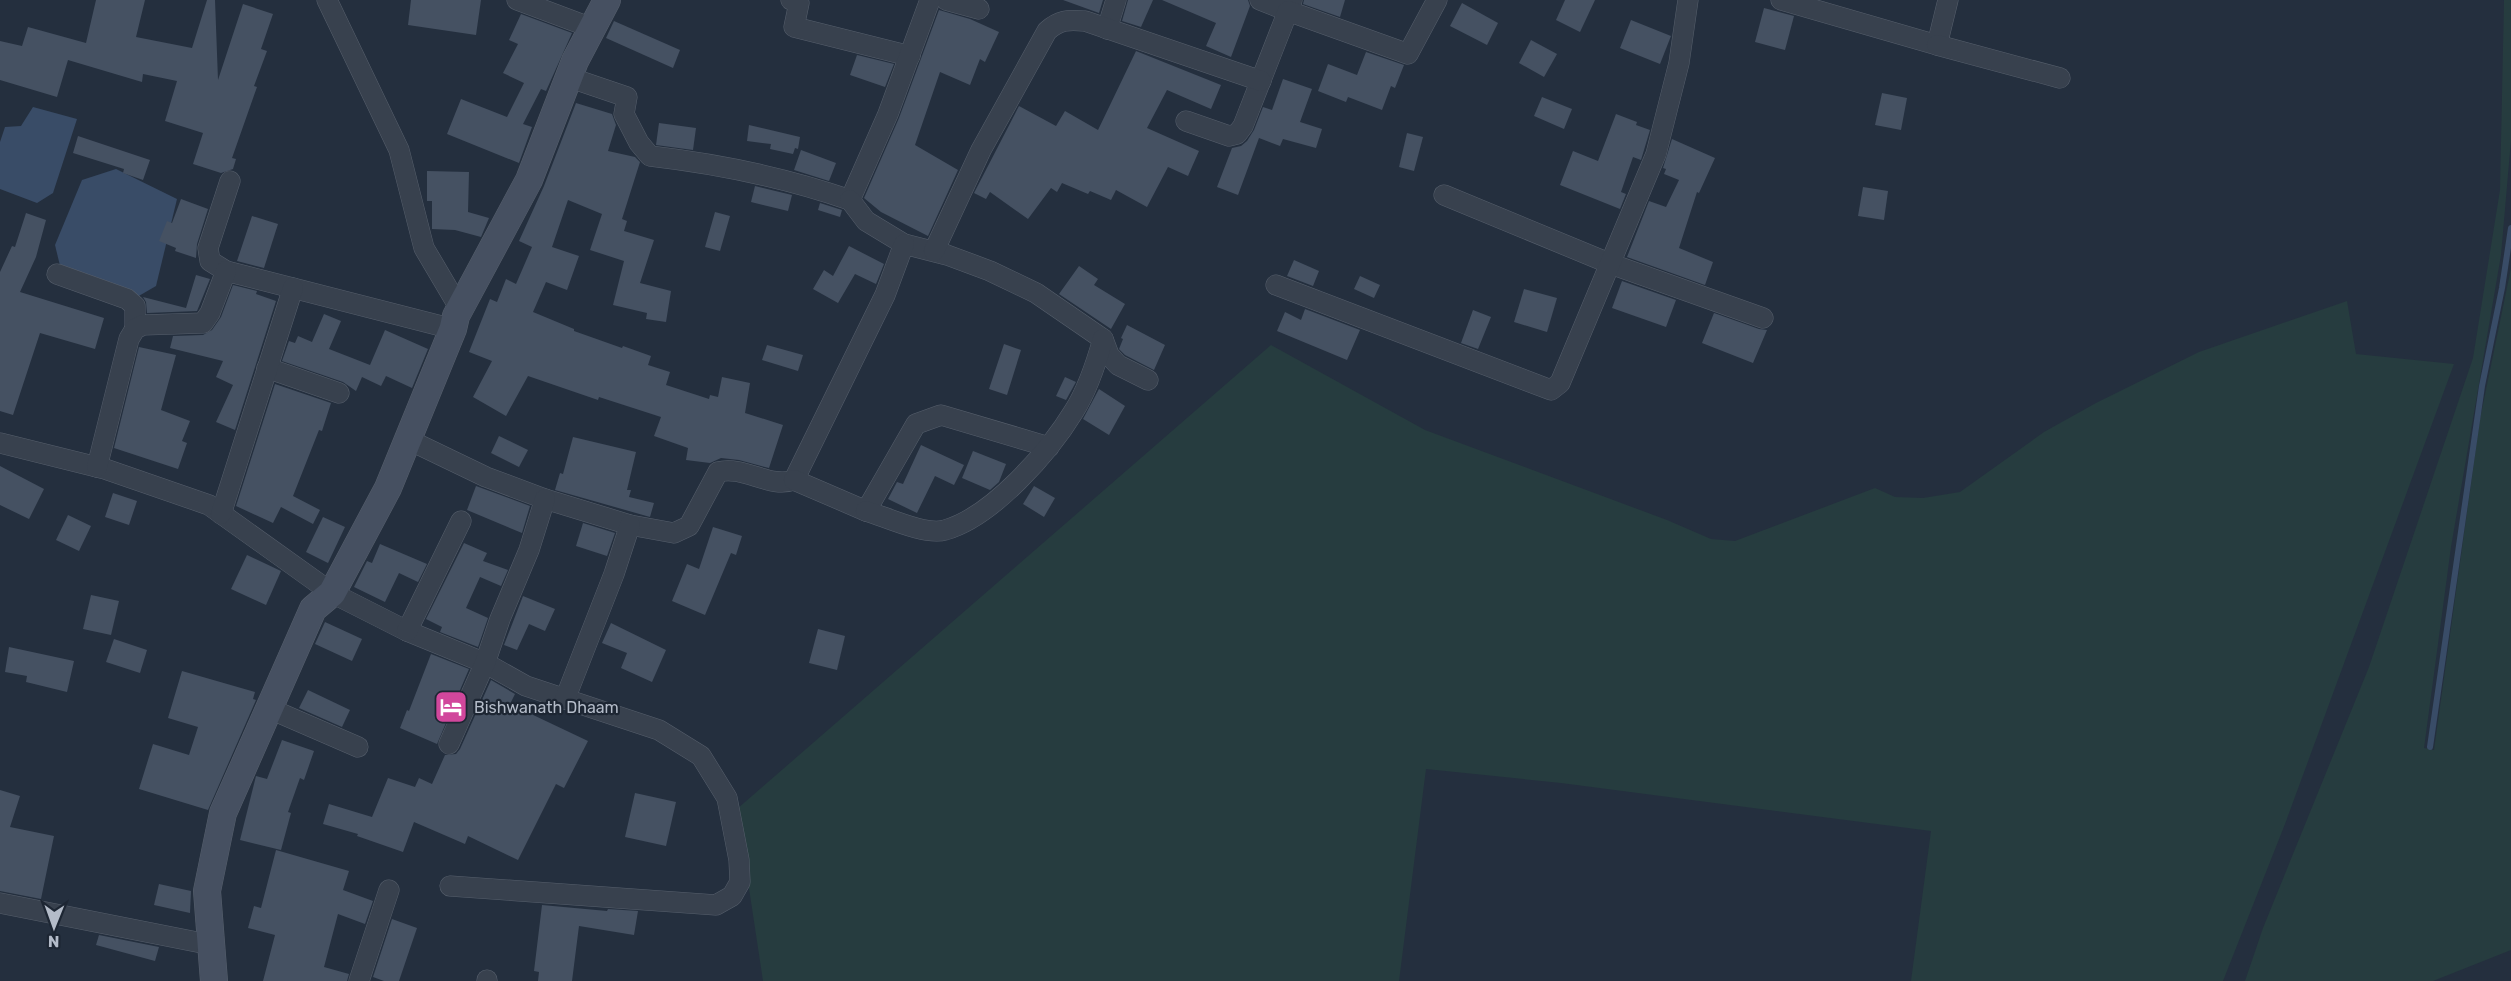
<svg xmlns="http://www.w3.org/2000/svg" width="2511" height="981" font-family="Rubik,sans-serif">
  <style>
    .green { fill: #263c3f }
    .water { fill: #394c67 }
    .lines { fill: none; stroke-linecap: round; stroke-linejoin: round }
    .stream { stroke: #394c67; stroke-width: 6 }
    .building { fill: #455162 }
    .street-casing { stroke: #565f6c; stroke-width: 21 }
    .secondary-casing { stroke: #565f6c; stroke-width: 28 }
    .street { stroke: #38414e; stroke-width: 20 }
    .secondary { stroke: #465061; stroke-width: 27 }
    .labels { text-anchor: middle; stroke-width: 4.5; stroke-linejoin: round; paint-order: stroke }
    .poi-label { font-size: 16px; fill: #b4bcc9; stroke: #1d2633; text-anchor: start }
  </style>
  <rect width="100%" height="100%" fill="#242f3e"/>
  <g class="green">
    <polygon points="2504,0 2511,0 2511,140 2501,255 2451,547 2424,748 2434,750 2480,419 2511,268 2511,950 2433,981 2245,981 2263,928 2369,667 2473,358 2500,190"/>
    <polygon points="2347,301 2356,354 2454,364 2285,824 2223,981 1911,981 1931,831 1561,783 1426,769 1399,981 763,981 737,809 1271,345 1425,430 1667,520 1711,539 1735,541 1875,488 1895,497 1923,498 1960,492 2044,432 2096,403 2199,352"/>
  </g>
  <g class="water">
    <polygon points="33,107 77,119 53,193 37,203 0,189 0,142 5,127 21,126"/>
    <polygon points="116,169 177,199 156,286 137,297 62,274 55,245 82,180"/>
  </g>
  <g class="lines">
    <polyline class="stream" points="2430,747 2482,386 2502,288 2511,228"/>
  </g>
  <g class="building">
    <polygon points="96,0 145,0 136,37 192,48 207,0 215,0 218,80 243,4 273,14 261,49 267,51 254,86 257,87 232,158 236,159 233,169 221,173 193,164 203,133 165,121 177,81 143,74 142,82 68,60 57,97 0,80 0,41 22,46 28,27 86,43"/>
    <polygon points="411,0 481,0 476,35 408,25"/>
    <polygon points="1063,0 1103,0 1099,13"/>
    <polygon points="1128,0 1153,0 1141,27 1122,21"/>
    <polygon points="1162,0 1248,0 1250,6 1231,57 1206,46 1216,23"/>
    <polygon points="1304,0 1345,0 1340,17 1303,4"/>
    <polygon points="1565,0 1595,0 1580,32 1556,20"/>
    <polygon points="1462,3 1498,23 1487,45 1450,26"/>
    <polygon points="1764,8 1794,16 1785,50 1755,42"/>
    <polygon points="939,10 970,19 999,32 985,62 980,59 970,85 940,72 915,145 958,170 928,236 881,212 864,198 899,118"/>
    <polygon points="521,14 572,33 546,91 541,89 523,124 532,127 519,163 447,134 461,99 507,117 524,83 503,73 518,44 509,40"/>
    <polygon points="1631,20 1671,36 1660,64 1620,48"/>
    <polygon points="614,21 680,50 673,68 606,38"/>
    <polygon points="1531,40 1557,54 1544,77 1519,63"/>
    <polygon points="1136,51 1221,85 1211,109 1167,90 1147,128 1199,151 1188,176 1168,167 1147,207 1116,190 1111,200 1090,191 1088,194 1062,183 1057,192 1051,188 1028,219 990,192 986,199 974,193 1019,106 1056,126 1065,111 1098,130"/>
    <polygon points="1366,52 1404,65 1395,88 1391,86 1382,110 1348,97 1346,102 1318,91 1328,64 1357,75"/>
    <polygon points="857,55 894,64 885,87 850,75"/>
    <polygon points="1283,79 1312,89 1300,122 1322,129 1316,148 1283,139 1280,146 1259,138 1238,195 1217,187 1232,148 1241,146 1247,141 1254,130 1263,107 1272,110"/>
    <polygon points="1882,93 1907,98 1901,130 1875,125"/>
    <polygon points="1542,97 1572,109 1564,129 1534,116"/>
    <polygon points="576,103 612,114 616,125 608,151 635,157 640,162 622,219 627,221 624,231 654,240 640,283 671,291 666,322 646,319 647,313 613,305 624,261 590,250 602,214 568,200 552,247 579,256 567,290 546,282 533,312 574,329 574,331 622,348 623,346 651,356 648,365 670,372 666,385 709,399 710,395 718,397 722,377 750,383 745,413 783,425 769,468 739,460 721,458 710,463 686,460 688,448 654,436 661,417 599,397 598,400 528,376 506,416 473,397 492,361 469,352 490,299 497,302 506,279 516,284 532,247 519,241 544,186"/>
    <polygon points="1616,114 1637,122 1636,125 1650,130 1641,160 1633,157 1621,192 1626,194 1620,209 1560,185 1573,151 1598,161"/>
    <polygon points="659,123 696,128 693,150 656,145"/>
    <polygon points="749,125 800,137 798,149 795,148 793,154 770,149 771,144 747,141"/>
    <polygon points="1407,133 1423,137 1414,171 1399,167"/>
    <polygon points="78,136 150,160 143,180 123,173 124,169 73,153"/>
    <polygon points="1672,139 1715,158 1699,193 1697,192 1679,248 1713,262 1705,285 1627,257 1649,201 1666,207 1679,180 1664,174 1666,169 1663,168"/>
    <polygon points="801,150 836,163 829,181 794,170"/>
    <polygon points="427,171 469,172 468,212 489,218 481,237 455,230 432,229 432,201 427,201"/>
    <polygon points="755,186 792,195 788,211 751,202"/>
    <polygon points="1863,187 1888,191 1884,220 1858,216"/>
    <polygon points="181,199 208,209 197,244 196,258 175,251 176,248 159,241 167,221 172,223"/>
    <polygon points="820,203 842,210 840,217 818,210"/>
    <polygon points="715,212 730,216 720,251 705,247"/>
    <polygon points="26,213 46,220 36,257 20,292 104,318 95,349 40,333 13,415 0,411 0,272 12,246 15,247"/>
    <polygon points="252,216 278,224 264,268 237,261"/>
    <polygon points="849,246 884,264 876,284 855,274 838,303 813,289 824,270 833,276"/>
    <polygon points="1294,260 1319,271 1313,286 1287,276"/>
    <polygon points="1079,266 1098,279 1094,285 1125,304 1111,329 1059,294"/>
    <polygon points="196,275 210,279 197,311 147,313 146,302 143,297 186,308"/>
    <polygon points="1360,276 1380,285 1374,298 1354,289"/>
    <polygon points="1622,281 1676,300 1666,327 1612,308"/>
    <polygon points="233,285 257,291 256,294 276,301 235,430 216,422 233,385 216,377 223,361 170,348 173,336 203,335 212,330 221,317"/>
    <polygon points="1524,289 1557,298 1547,332 1514,322"/>
    <polygon points="1305,309 1360,330 1347,360 1277,331 1285,312 1301,320"/>
    <polygon points="1473,310 1491,317 1478,349 1461,343"/>
    <polygon points="1714,313 1759,329 1767,330 1753,363 1702,343"/>
    <polygon points="324,314 341,321 329,349 370,365 385,330 428,349 412,388 386,376 381,386 362,377 356,391 343,382 282,361 289,341 295,343 298,336 312,342"/>
    <polygon points="1127,325 1165,345 1154,370 1125,355 1119,349 1123,339 1121,338"/>
    <polygon points="1004,344 1021,350 1007,395 989,389"/>
    <polygon points="767,345 803,355 798,371 762,360"/>
    <polygon points="139,347 176,355 161,410 190,421 182,441 187,443 178,469 114,448"/>
    <polygon points="1065,377 1076,382 1066,400 1056,396"/>
    <polygon points="275,384 331,403 322,431 319,430 293,496 320,510 313,524 281,507 273,523 236,506"/>
    <polygon points="1099,389 1125,406 1109,435 1083,419"/>
    <polygon points="499,436 528,450 519,467 491,453"/>
    <polygon points="573,437 636,452 627,490 631,490 629,497 654,503 650,517 555,490 560,473 563,474"/>
    <polygon points="921,445 964,465 954,485 935,476 917,513 888,499 897,482 903,484"/>
    <polygon points="973,451 1006,464 999,482 990,490 962,478"/>
    <polygon points="0,466 44,489 29,519 0,505"/>
    <polygon points="476,486 530,506 522,533 467,510"/>
    <polygon points="1034,486 1055,498 1044,517 1023,504"/>
    <polygon points="113,493 137,501 129,525 105,517"/>
    <polygon points="68,515 91,526 79,551 56,540"/>
    <polygon points="323,517 345,527 328,563 306,552"/>
    <polygon points="583,523 615,533 607,556 576,546"/>
    <polygon points="713,527 742,536 736,555 731,553 705,615 672,601 687,564 699,569"/>
    <polygon points="464,543 487,553 483,561 508,570 501,586 480,577 466,608 488,618 478,647 440,632 442,627 426,619"/>
    <polygon points="380,544 427,564 418,582 399,573 385,602 354,587 367,561 372,563"/>
    <polygon points="247,555 281,571 266,605 231,589"/>
    <polygon points="91,595 119,601 111,635 83,629"/>
    <polygon points="523,596 555,609 545,631 529,624 517,650 504,645"/>
    <polygon points="325,622 362,639 352,661 315,644"/>
    <polygon points="611,623 666,650 652,682 621,668 627,653 602,643"/>
    <polygon points="818,629 845,636 837,670 809,663"/>
    <polygon points="114,639 147,650 140,673 106,662"/>
    <polygon points="9,647 74,661 67,692 26,682 27,676 5,672"/>
    <polygon points="431,654 469,669 437,744 400,728 407,710 409,711"/>
    <polygon points="182,671 255,692 253,699 256,700 208,810 139,789 153,744 189,755 198,727 168,718"/>
    <polygon points="491,680 515,694 510,704 588,741 564,788 556,784 518,860 468,836 465,844 414,822 403,852 357,836 358,834 323,824 329,804 372,817 388,778 415,787 419,778 432,784 445,755 456,754 460,749"/>
    <polygon points="308,690 350,710 342,727 299,708"/>
    <polygon points="282,740 314,751 304,780 300,778 288,812 291,813 281,850 240,840 256,776 267,779"/>
    <polygon points="0,790 20,796 10,827 54,836 41,899 0,891"/>
    <polygon points="635,793 676,802 666,846 625,837"/>
    <polygon points="276,850 349,871 343,890 373,901 365,924 338,914 324,967 349,974 347,981 263,981 275,935 248,928 254,906 261,908"/>
    <polygon points="159,884 191,891 190,913 154,905"/>
    <polygon points="542,905 607,911 608,909 638,911 634,935 579,926 572,981 538,981 539,972 534,971"/>
    <polygon points="392,919 417,928 399,981 384,981 373,977"/>
    <polygon points="99,935 159,947 155,961 96,945"/>
  </g>
  <g class="lines">
    <g class="street-casing">
      <g id="street">
        <polyline points="327,0 399,150 424,248 460,309"/>
        <polyline points="517,0 592,28"/>
        <polyline points="791,0 799,3 794,27 910,56"/>
        <polyline points="946,0 979,9"/>
        <polyline points="1260,0 1288,11 1292,0"/>
        <polyline points="1781,0 1937,45 1948,0"/>
        <polyline points="1107,29 1116,0"/>
        <polyline points="1937,45 2060,78"/>
        <path d="M568 77 627 97 624 114 639 143 650 156C719 164 784 177 850 200L888 114 930 0"/>
        <polyline points="1186,121 1229,136 1237,134 1243,126 1288,11 1408,54 1437,0"/>
        <polyline points="230,181 208,248 210,261 226,271 453,329"/>
        <polyline points="1444,195 1611,264 1763,318"/>
        <polyline points="850,200 866,221 904,244 947,255 990,271 1036,293 1103,339 1109,355 1118,365 1148,380"/>
        <path d="M934 251 981 150 1047 31C1060 19 1069 20 1085 21L1261 81"/>
        <polyline points="57,274 127,299 135,306 135,329"/>
        <polyline points="1276,285 1551,390 1560,383 1656,154 1679,63 1688,0"/>
        <polyline points="267,368 339,393"/>
        <path d="M407 439 486 477 545 499 630 525 674 533 689 526 718 472C744 465 770 489 794 480L885 295 904 244"/>
        <polyline points="0,443 105,469 209,505 332,593 407,631 485,663 526,686 659,730 701,756 727,798 739,860 740,882 732,896 716,905 450,886"/>
        <polyline points="97,467 129,339 135,329 143,325 203,323 210,313 226,271"/>
        <polyline points="794,480 866,511 916,424 941,415 1049,447"/>
        <path d="M866 511C886 517 926 536 945 530 992 517 1049 452 1074 411 1088 389 1096 364 1103 339"/>
        <polyline points="221,514 293,288"/>
        <polyline points="407,631 461,521"/>
        <polyline points="565,699 614,574 630,525"/>
        <polyline points="268,708 358,747"/>
        <polyline points="449,744 485,663 500,619 529,550 545,499"/>
        <polyline points="0,903 212,945"/>
        <polyline points="359,981 389,890"/>
        <polyline points="487,981 487,980"/>
      </g>
    </g>
    <g class="secondary-casing">
      <polyline id="secondary" points="214,981 207,891 223,813 313,609 332,593 388,488 453,329 456,316 529,180 575,61 607,0"/>
    </g>
    <use href="#street" class="street"/>
    <use href="#secondary" class="secondary"/>
  </g>
  <defs>
    <g id="hotel-square" transform="scale(1.725)"><rect x="-9" y="-9" width="18" height="18" rx="4" fill="#d1479c" stroke="#1d2633"/><path d="M-6-4.5h1.5V1H6V5H4.5V3h-9V5H-6ZM-4 0a1.8 1.8 0 1 1 3.6 0ZM.5 0V-2.5h3Q6-2.5 6 0Z" fill="#fff"/></g>
  </defs>
  <g fill-rule="evenodd">
    <use href="#hotel-square" x="451" y="707"/>
  </g>
  <g class="labels">
    <g class="poi-label">
      <text x="474" y="713">Bishwanath Dhaam</text>
    </g>
  </g>
  <g transform="translate(54 927) rotate(181)" stroke="#1d2633" stroke-width="4.5" paint-order="stroke">
  <path d="M0-4.5L10 22L0 15L-10 22Z" fill="#b4bcc9"/>
  <text y="-9" font-size="16" font-weight="bold" text-anchor="middle" fill="#b4bcc9">N</text>
  </g>
</svg>
